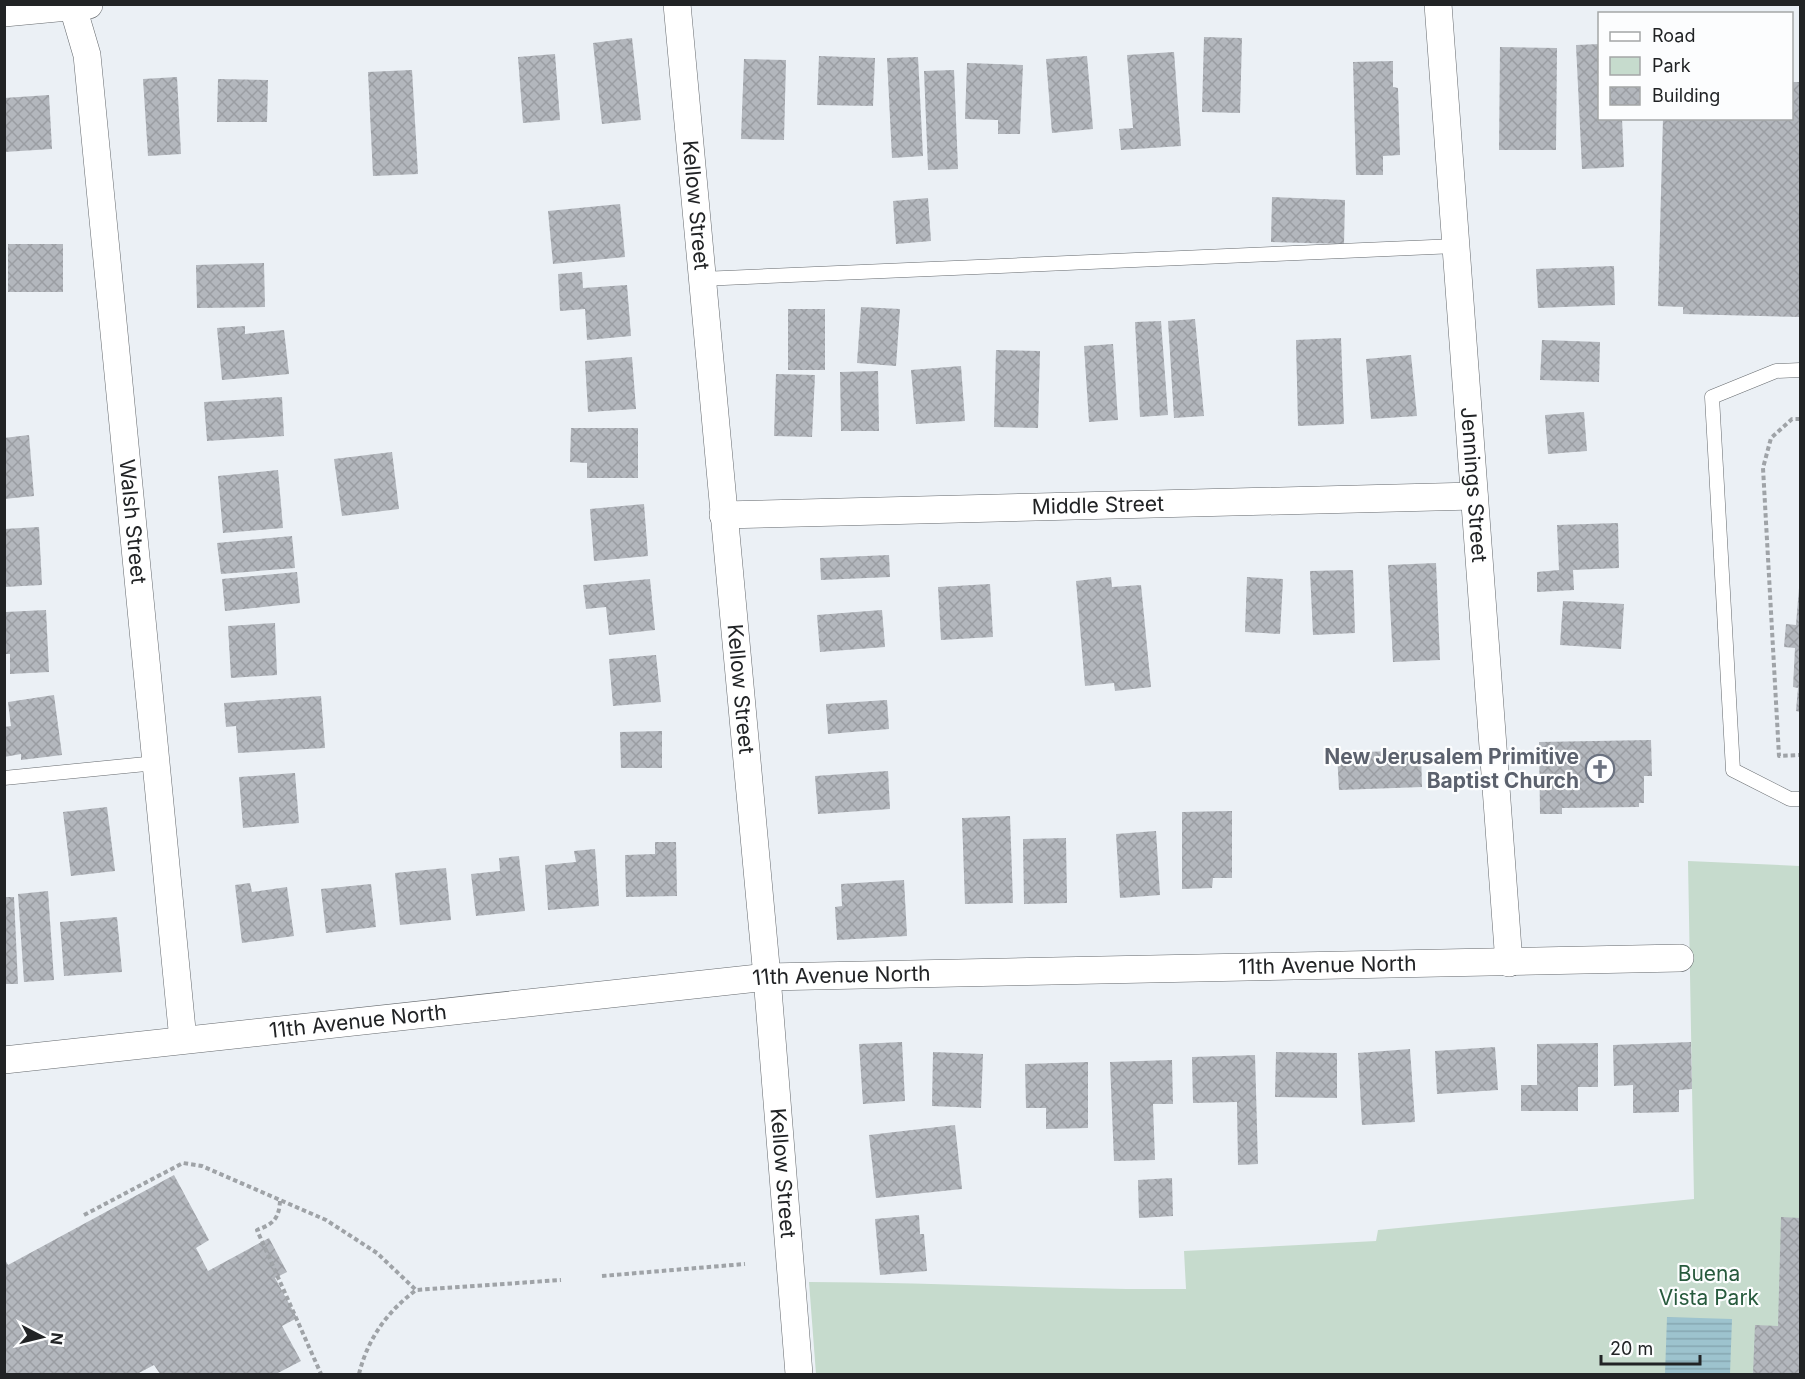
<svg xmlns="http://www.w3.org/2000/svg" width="1805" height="1379" font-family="Inter,sans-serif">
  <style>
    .green { fill: #c6dbcd }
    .water { fill: url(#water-rules) }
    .building { fill: url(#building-cross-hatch) }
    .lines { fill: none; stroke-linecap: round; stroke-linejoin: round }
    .lane-casing { stroke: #65696d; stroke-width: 15 }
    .street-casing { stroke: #65696d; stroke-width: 28 }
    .path { stroke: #9fa3a7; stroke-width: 4; stroke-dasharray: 4.5 3; stroke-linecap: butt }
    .lane { stroke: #fff; stroke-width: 14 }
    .street { stroke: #fff; stroke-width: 27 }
    .labels { text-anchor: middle; stroke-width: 4.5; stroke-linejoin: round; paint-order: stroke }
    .street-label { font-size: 21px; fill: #212325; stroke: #fcfdfe }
    .worship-label { font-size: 21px; font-weight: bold; fill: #5b616d; stroke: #fcfdfe; text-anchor: end }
    .park-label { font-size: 21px; fill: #275a3d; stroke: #fcfdfe }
  </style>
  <defs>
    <pattern id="water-rules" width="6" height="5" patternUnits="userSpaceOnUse" patternTransform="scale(1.5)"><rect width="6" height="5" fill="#9dc3ce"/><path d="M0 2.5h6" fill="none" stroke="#87a7b1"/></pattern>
    <pattern id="building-cross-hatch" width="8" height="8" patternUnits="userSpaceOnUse" patternTransform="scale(1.5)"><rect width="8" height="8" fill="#b3b7bd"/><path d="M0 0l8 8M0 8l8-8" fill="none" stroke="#9a9da2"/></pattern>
  </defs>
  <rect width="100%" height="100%" fill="#ebf0f5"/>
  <path class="green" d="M1688 861 1800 866V1374H816L809 1282C935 1282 1060 1290 1186 1289L1184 1251 1376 1241 1378 1230 1694 1199Z"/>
  <polygon class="water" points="1667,1317 1732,1319 1730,1374 1665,1374"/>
  <g class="building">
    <polygon points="1204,37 1242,38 1240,113 1202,112"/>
    <polygon points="632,38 641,120 602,124 593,43"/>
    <polygon points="1600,44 1600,118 1622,118 1624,167 1582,169 1576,45"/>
    <polygon points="1500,47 1557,48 1556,150 1499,150"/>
    <polygon points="1174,52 1181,146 1121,150 1119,129 1133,128 1127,55"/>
    <polygon points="555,54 560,120 523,123 518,57"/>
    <polygon points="819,56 875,58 873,106 817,105"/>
    <polygon points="1087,56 1093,129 1052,133 1046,59"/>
    <polygon points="918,57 923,156 892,158 887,58"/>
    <polygon points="744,59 786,60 784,140 741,139"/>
    <polygon points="1393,61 1393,87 1398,88 1400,155 1383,156 1383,175 1356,175 1353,62"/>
    <polygon points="967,63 1023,65 1020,134 998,134 998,120 965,119"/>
    <polygon points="412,70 418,174 373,176 368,72"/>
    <polygon points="954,70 958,169 928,170 924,71"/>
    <polygon points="177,77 181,154 148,156 143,79"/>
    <polygon points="218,79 268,80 267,122 217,122"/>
    <polygon points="1792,82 1800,82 1800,317 1683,314 1683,307 1658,306 1663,118 1792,118"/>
    <polygon points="49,95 52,149 4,152 4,98"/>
    <polygon points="1272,197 1345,200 1344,244 1271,242"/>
    <polygon points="928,198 931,241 896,244 893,201"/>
    <polygon points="620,204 625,257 553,264 548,211"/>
    <rect x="8" y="244" width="55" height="48"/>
    <polygon points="264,263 265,307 197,308 196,265"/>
    <polygon points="1614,266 1615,305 1538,308 1536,269"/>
    <polygon points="582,272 583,288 627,285 631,336 587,340 585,309 560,311 558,274"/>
    <polygon points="861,307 900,309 896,366 857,363"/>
    <rect x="788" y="309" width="37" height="61"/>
    <polygon points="1195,319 1204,416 1174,418 1168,321"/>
    <polygon points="1161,321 1168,415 1140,417 1135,322"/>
    <polygon points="245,326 245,334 284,330 289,374 222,380 217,328"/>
    <polygon points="1341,338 1344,424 1298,426 1296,340"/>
    <polygon points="1542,340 1600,342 1599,382 1540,380"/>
    <polygon points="1113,344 1118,420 1089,422 1084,346"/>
    <polygon points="996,350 1040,351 1038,428 994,427"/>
    <polygon points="1411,355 1417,416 1371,419 1366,359"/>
    <polygon points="632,357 636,409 588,412 585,361"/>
    <polygon points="961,366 965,421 916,424 911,370"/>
    <polygon points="878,371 879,431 841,431 840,372"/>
    <polygon points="776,374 815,375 812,437 774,436"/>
    <polygon points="282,397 284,436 207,441 204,402"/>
    <polygon points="1584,412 1587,451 1548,454 1545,415"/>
    <polygon points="571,428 638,428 638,478 587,478 587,463 570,462"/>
    <polygon points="29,435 34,496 4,499 4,438"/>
    <polygon points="392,452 399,509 342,516 334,459"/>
    <polygon points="278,470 283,528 223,533 218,476"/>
    <polygon points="644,504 648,556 594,561 590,509"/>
    <polygon points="1618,523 1619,568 1573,570 1574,590 1537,592 1537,572 1559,570 1557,525"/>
    <polygon points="39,527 42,585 4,587 4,529"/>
    <polygon points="292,536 295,568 221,574 217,543"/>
    <polygon points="889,555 890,577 821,580 820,558"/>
    <polygon points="1436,563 1440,660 1393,662 1388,565"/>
    <polygon points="1353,570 1355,633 1313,635 1310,571"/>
    <polygon points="297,572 300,603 225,611 222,579"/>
    <polygon points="1111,577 1112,587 1141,585 1151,687 1115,691 1114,683 1085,686 1076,581"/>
    <polygon points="1247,577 1283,579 1280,634 1245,632"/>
    <polygon points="650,579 655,630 609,635 606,607 586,609 583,585"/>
    <polygon points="990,584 993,637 941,640 938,587"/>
    <polygon points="1799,588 1800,588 1800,712 1796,711 1798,688 1793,687 1795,648 1784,647 1786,624 1796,625"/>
    <polygon points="1563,601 1624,604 1621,649 1560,645"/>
    <polygon points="46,610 49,672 10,674 10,654 4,654 6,612"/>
    <polygon points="882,610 885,647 820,652 817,615"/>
    <polygon points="275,623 277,675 231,678 228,626"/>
    <polygon points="656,655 661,702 613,706 609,659"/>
    <polygon points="54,695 62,755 21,760 21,754 4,757 4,727 11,726 8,702"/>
    <polygon points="321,696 325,748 238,753 236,726 226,727 224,703"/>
    <polygon points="887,700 889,729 828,734 826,704"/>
    <polygon points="662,731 662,768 621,768 620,732"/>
    <polygon points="1651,740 1652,776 1644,776 1644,803 1639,803 1639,807 1562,808 1562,814 1540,814 1539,742"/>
    <polygon points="1421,750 1422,787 1339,790 1337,753"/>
    <polygon points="888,771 890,809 818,814 815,776"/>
    <polygon points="295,773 299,823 243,828 239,777"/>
    <polygon points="107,807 115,871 71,876 63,812"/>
    <polygon points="1232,811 1232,878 1213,878 1212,888 1182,889 1182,812"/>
    <polygon points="1010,816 1013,903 965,904 962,818"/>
    <polygon points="1156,831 1160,895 1120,898 1116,834"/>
    <polygon points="1066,838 1067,903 1024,904 1023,839"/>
    <polygon points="655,842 676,842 677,896 626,897 625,855 655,854"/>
    <polygon points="595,849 599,906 548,910 545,865 576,862 574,851"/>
    <polygon points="519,856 525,911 476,916 471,874 500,871 499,858"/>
    <polygon points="446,868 451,920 400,925 395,873"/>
    <polygon points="904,880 907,936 837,940 835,907 842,906 841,884"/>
    <polygon points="250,883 252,892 287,887 294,936 242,943 235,885"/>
    <polygon points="371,884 376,927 326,933 321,889"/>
    <polygon points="48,891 54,980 24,982 18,894"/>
    <polygon points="4,897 14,897 18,984 4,984"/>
    <polygon points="117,917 122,972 64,976 60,922"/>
    <polygon points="902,1042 905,1101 863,1104 859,1044"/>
    <polygon points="1691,1042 1692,1089 1679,1090 1679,1112 1633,1113 1633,1085 1614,1086 1613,1045"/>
    <polygon points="1598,1043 1598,1087 1578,1087 1578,1111 1521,1111 1521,1085 1537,1085 1537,1044"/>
    <polygon points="1495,1047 1498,1090 1437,1094 1435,1051"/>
    <polygon points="1410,1049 1415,1122 1362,1125 1358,1053"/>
    <polygon points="933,1052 983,1054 981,1108 932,1106"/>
    <polygon points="1276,1052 1337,1053 1337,1098 1275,1097"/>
    <polygon points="1255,1055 1258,1164 1238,1165 1237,1102 1193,1103 1192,1057"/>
    <polygon points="1172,1060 1173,1104 1153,1104 1155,1160 1114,1161 1110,1062"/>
    <polygon points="1088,1062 1088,1128 1046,1129 1046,1108 1026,1108 1025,1064"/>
    <polygon points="955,1125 962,1189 876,1198 869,1135"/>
    <polygon points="174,1175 209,1240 196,1248 208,1271 269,1238 287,1272 275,1278 297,1318 282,1326 301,1361 276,1374 160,1374 154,1365 137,1374 4,1374 4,1258 8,1265"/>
    <polygon points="1172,1178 1173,1216 1139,1218 1138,1180"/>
    <polygon points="919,1215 920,1234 924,1234 927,1271 880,1275 875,1219"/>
    <polygon points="1781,1217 1800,1218 1800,1374 1753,1374 1755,1325 1778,1326"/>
  </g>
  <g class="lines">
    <g class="lane-casing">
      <g id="lane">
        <polyline points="701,279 1456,246"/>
        <polyline points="1800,370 1776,371 1712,397 1733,770 1790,799 1800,799"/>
        <polyline points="4,778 156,763"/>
      </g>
    </g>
    <g class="street-casing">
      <g id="street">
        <path id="s1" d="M72 4 87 55 183 1040"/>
        <path id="s2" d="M677 4 767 977 799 1374"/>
        <path id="s3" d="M1438 4 1509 963"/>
        <polyline points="4,13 89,5"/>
        <path id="s4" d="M723 515 1474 496"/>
        <path id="s5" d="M4 1060 767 977 1680 958"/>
      </g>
    </g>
    <g class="path">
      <polyline points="1800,419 1792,419 1771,438 1763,468 1779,756 1800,755"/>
      <path d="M280 1201C279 1219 273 1224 257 1230L321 1374"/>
      <polyline points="84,1215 183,1163 202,1166 326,1220 377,1253 416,1290 561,1280"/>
      <polyline points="602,1276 745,1264"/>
      <path d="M359 1374C368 1338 387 1312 416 1290"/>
    </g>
    <use href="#lane" class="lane"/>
    <use href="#street" class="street"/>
  </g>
  <defs>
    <g id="church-ring" transform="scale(1.5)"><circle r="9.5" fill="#fcfdfe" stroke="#6b7280" stroke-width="1.5"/><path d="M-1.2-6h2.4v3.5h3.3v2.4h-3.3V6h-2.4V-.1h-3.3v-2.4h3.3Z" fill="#6b7280"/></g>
  </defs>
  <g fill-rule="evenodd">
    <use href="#church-ring" x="1600" y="769"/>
  </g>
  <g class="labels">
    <g class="street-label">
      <text dy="7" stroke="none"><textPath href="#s2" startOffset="202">Kellow Street</textPath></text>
      <text dy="7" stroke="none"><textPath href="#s3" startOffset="482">Jennings Street</textPath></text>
      <text dy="7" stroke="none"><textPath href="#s4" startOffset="375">Middle Street</textPath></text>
      <text dy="7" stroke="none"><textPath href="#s1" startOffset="522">Walsh Street</textPath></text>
      <text dy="7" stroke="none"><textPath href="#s2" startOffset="688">Kellow Street</textPath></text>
      <text dy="7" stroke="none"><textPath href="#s5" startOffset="1328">11th Avenue North</textPath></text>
      <text dy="7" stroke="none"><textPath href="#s5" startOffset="842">11th Avenue North</textPath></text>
      <text dy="7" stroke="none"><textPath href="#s5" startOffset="356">11th Avenue North</textPath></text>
      <text dy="7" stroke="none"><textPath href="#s2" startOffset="1174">Kellow Street</textPath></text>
    </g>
    <g class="worship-label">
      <text x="1579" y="764">New Jerusalem Primitive<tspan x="1579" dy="24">Baptist Church</tspan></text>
    </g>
    <g class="park-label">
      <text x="1709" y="1281">Buena<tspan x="1709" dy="24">Vista Park</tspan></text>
    </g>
  </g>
  <rect width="1805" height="1379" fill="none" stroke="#212325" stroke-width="12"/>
  <rect x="1598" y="12" width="195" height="108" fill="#fcfdfe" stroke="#a4a6a7" stroke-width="1.5"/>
  <rect x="1610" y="32" width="30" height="9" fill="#ffffff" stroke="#a4a6a7" stroke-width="1.5"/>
  <text x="1652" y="42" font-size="18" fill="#212325">Road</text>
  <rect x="1610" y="57" width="30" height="18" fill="#c6dbcd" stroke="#a4a6a7" stroke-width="1.5"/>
  <text x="1652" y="72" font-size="18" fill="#212325">Park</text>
  <rect x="1610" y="87" width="30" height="18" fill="url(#building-cross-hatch)" stroke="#a4a6a7" stroke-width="1.5"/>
  <text x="1652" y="102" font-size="18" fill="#212325">Building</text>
  <g transform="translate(42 1337) rotate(97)" stroke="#fcfdfe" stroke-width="4.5" paint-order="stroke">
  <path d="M0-4.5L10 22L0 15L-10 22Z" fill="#212325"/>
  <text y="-9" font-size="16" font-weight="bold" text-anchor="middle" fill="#212325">N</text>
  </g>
  <path d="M1601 1355v9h99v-9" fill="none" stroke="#212325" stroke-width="3"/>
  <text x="1610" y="1355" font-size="18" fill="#212325" stroke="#fcfdfe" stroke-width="4.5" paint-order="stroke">20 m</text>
</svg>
